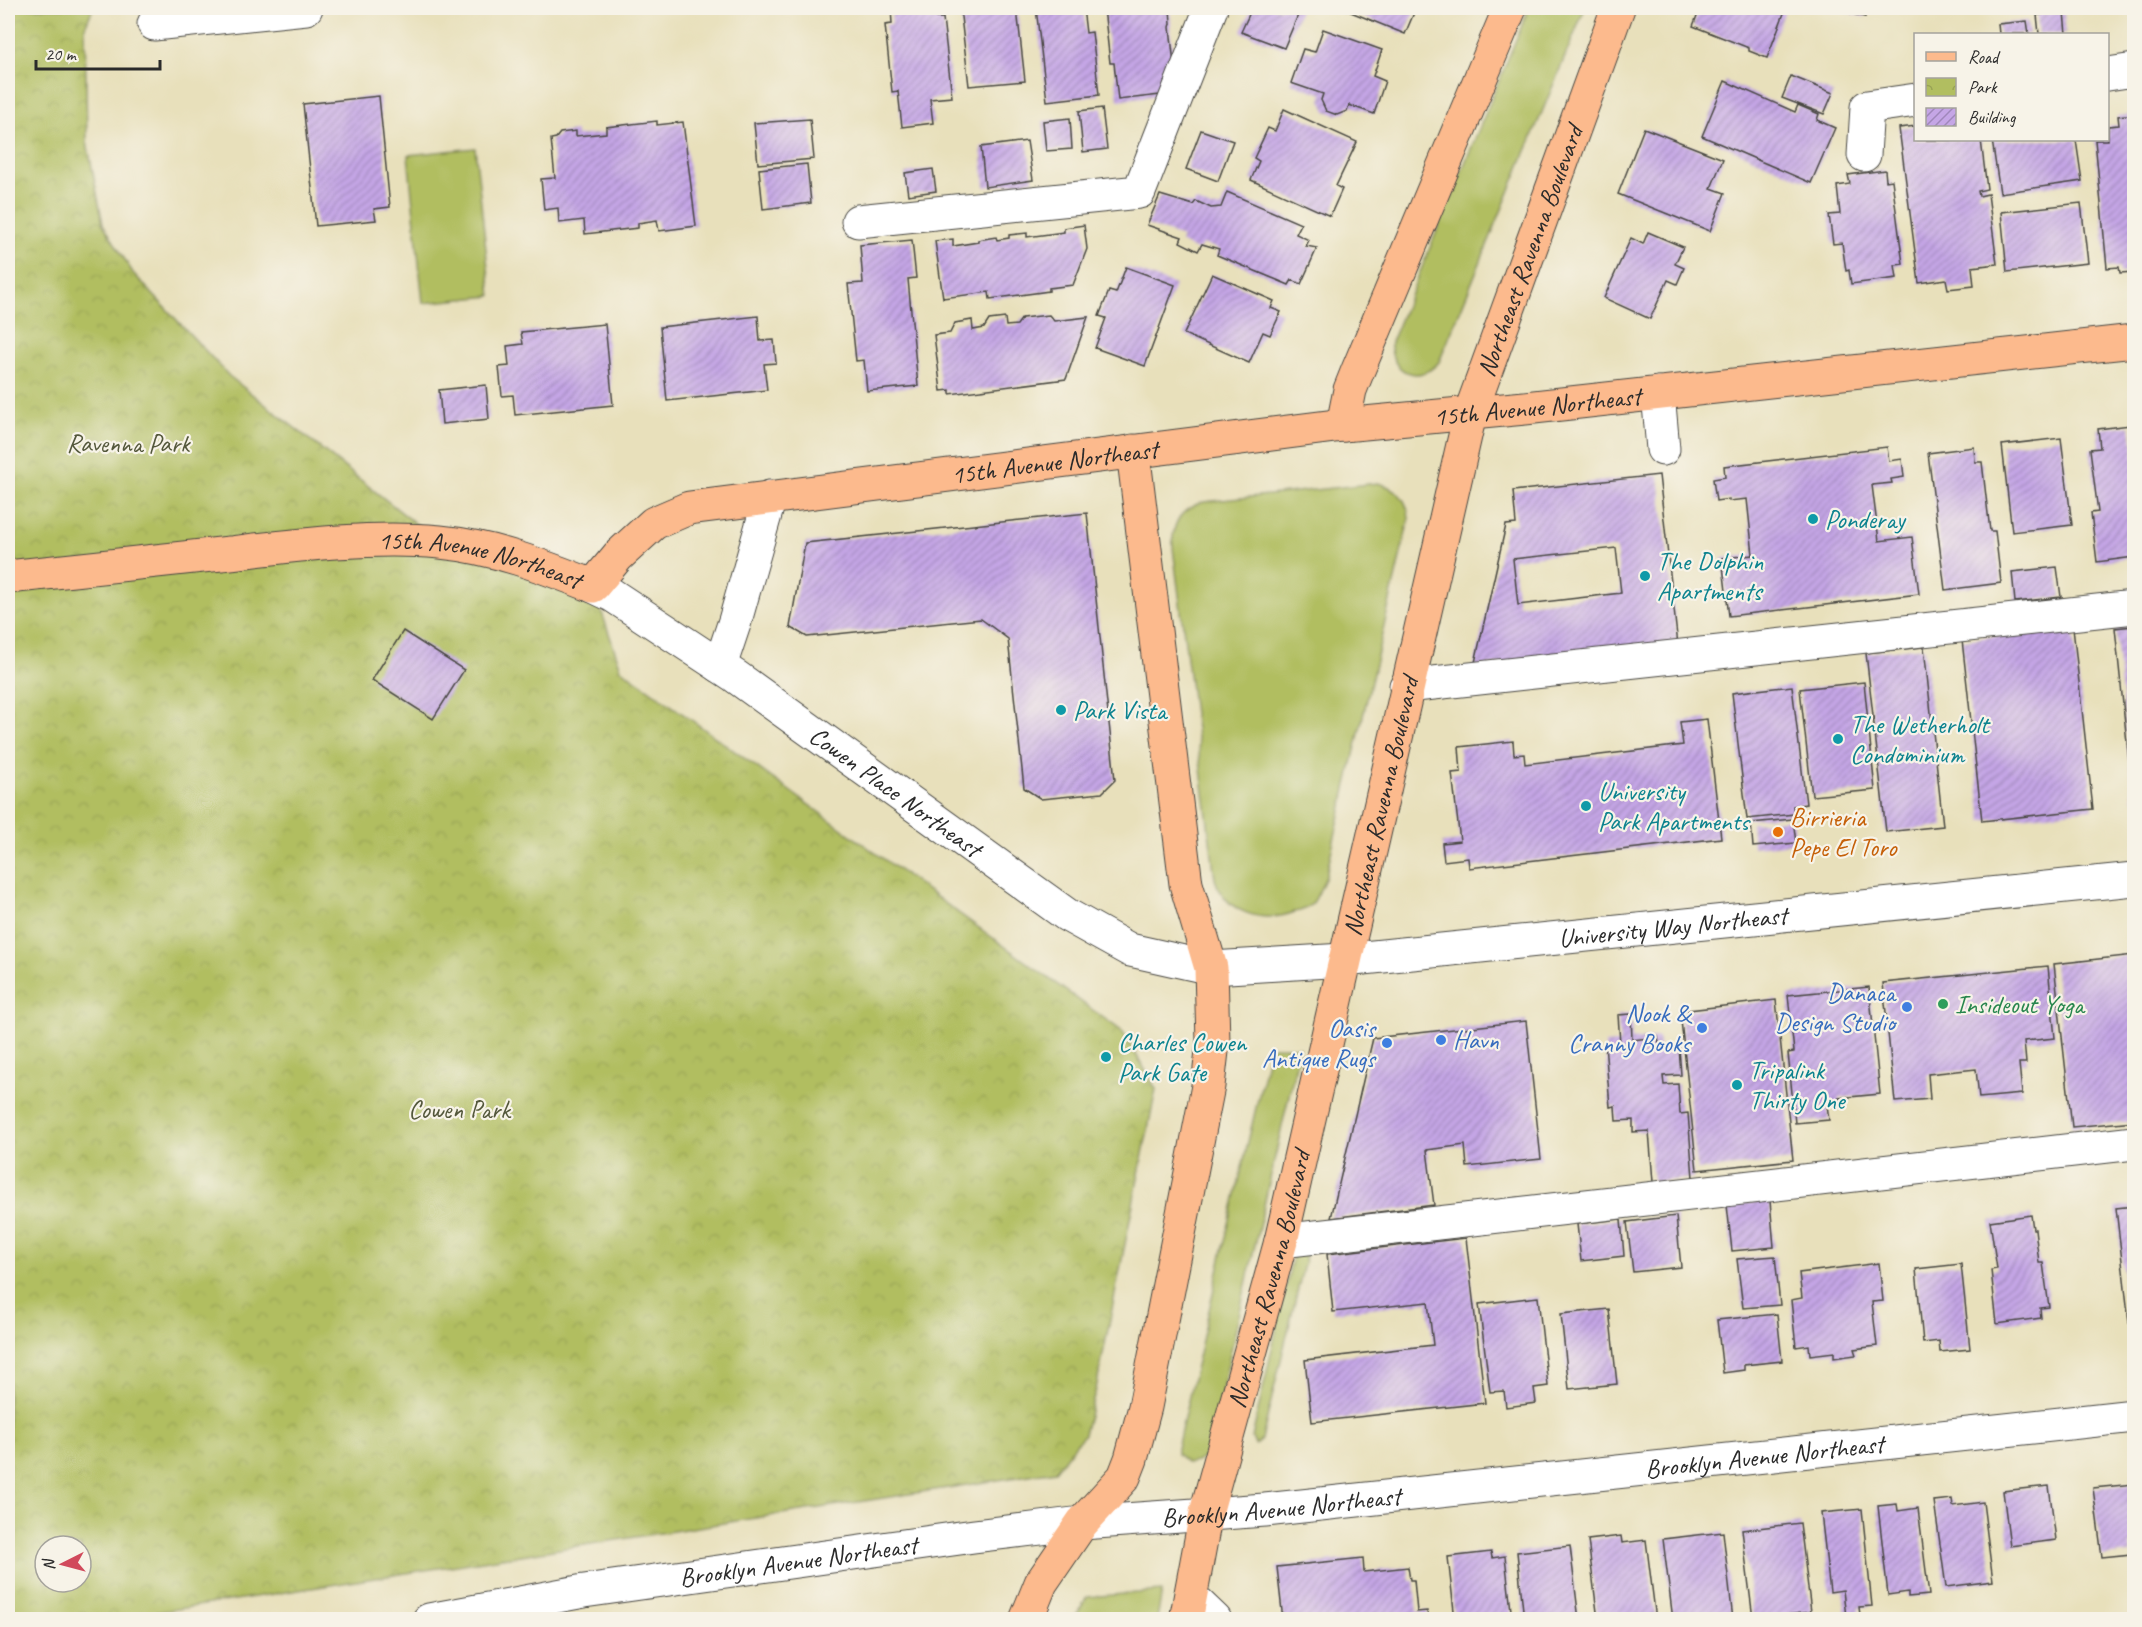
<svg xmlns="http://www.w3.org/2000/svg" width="2142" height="1627" font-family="Caveat,sans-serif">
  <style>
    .grass { fill: #b1be60; stroke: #6e7446; stroke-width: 1.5 }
    .park { fill: url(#park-crowns); stroke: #6e7446; stroke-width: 1.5; fill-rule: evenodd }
    .building { fill: url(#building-hatch); fill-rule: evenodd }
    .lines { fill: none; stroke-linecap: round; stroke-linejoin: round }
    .minor-casing { stroke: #474641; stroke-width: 35 }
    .major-casing { stroke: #474641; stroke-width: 35 }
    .minor { stroke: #fff; stroke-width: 33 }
    .major { stroke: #fcba8d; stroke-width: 33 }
    .culture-dot { fill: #0f9aa8; stroke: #f7f3e8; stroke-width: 2 }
    .food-dot { fill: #e8710a; stroke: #f7f3e8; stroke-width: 2 }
    .leisure-dot { fill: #2e9e5b; stroke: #f7f3e8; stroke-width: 2 }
    .shop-dot { fill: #3f7fe0; stroke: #f7f3e8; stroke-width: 2 }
    .labels { text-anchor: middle; stroke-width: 4.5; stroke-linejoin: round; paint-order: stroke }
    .street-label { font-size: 26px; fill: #2b2b2b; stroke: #f7f3e8 }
    .park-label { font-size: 26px; fill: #53573b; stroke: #f7f3e8 }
    .culture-label { font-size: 26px; fill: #0d838f; stroke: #f7f3e8; text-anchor: start }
    .food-label { font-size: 26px; fill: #c56008; stroke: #f7f3e8; text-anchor: start }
    .shop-label { font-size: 26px; fill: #366cbe; stroke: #f7f3e8; text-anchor: end }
    .leisure-label { font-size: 26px; fill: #27864d; stroke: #f7f3e8; text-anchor: start }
  </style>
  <defs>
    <pattern id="park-crowns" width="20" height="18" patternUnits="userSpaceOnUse" patternTransform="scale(1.5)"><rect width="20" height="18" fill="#b1be60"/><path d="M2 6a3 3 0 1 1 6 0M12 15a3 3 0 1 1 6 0" fill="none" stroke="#98a354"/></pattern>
    <pattern id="building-hatch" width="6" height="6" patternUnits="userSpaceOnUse" patternTransform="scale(1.5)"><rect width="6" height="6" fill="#c5a6e6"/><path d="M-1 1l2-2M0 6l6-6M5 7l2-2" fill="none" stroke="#a087bb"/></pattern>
  </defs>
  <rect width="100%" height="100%" fill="#f7f3e8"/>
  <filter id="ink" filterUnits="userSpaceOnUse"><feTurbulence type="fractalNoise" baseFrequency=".0167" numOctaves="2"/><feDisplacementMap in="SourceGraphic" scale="12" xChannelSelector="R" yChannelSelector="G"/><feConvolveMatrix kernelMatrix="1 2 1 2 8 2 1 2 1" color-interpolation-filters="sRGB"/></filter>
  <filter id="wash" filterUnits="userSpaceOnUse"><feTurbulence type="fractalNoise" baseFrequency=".008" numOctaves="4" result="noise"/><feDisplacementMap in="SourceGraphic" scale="24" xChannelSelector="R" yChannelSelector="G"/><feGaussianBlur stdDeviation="1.35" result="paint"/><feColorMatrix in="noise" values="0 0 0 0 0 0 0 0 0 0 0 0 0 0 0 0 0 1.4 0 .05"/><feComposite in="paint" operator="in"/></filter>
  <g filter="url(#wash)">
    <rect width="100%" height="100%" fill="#e8e0bb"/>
    <g class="grass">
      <path d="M1529 8H1585L1439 362C1419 385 1389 373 1391 342Z"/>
      <polygon points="475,148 491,296 423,303 408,155"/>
      <path d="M1378 483C1397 488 1408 499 1409 519L1325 879C1321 886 1317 898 1312 904 1308 908 1301 911 1295 912 1263 924 1226 914 1215 879L1173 548C1171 524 1181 508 1204 502Z"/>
      <polygon points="1270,1047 1300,1047 1207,1456 1196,1462 1187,1463 1177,1454 1177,1448"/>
      <polygon points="1308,1247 1262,1439 1255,1445 1252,1438 1293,1255"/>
      <polygon points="1162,1591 1157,1619 1074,1619 1087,1597"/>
    </g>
    <path class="park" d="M8 8H93L85 27 87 142 103 224 133 273 229 376 439 542 593 586 621 669 1123 1032 1156 1089 1096 1389 1084 1434 1055 1471 114 1619 8 1620ZM45 1546H81V1582H45Z"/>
    <g id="blocks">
      <g class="building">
        <polygon points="891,8 935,8 936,18 943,18 952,97 930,99 933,123 902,127 898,91 892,92 885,25 892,24"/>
        <polygon points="960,8 1017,9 1025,81 969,86"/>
        <polygon points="1036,8 1083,8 1086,33 1092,32 1099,95 1047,101"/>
        <polygon points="1104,8 1170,8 1171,24 1170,27 1177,93 1118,100 1114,63 1110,63"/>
        <polygon points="1252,8 1301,8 1284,48 1241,32"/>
        <polygon points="1341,8 1416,8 1405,34"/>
        <polygon points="1700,8 1786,8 1767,58 1749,51 1749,48 1693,26"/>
        <polygon points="1829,8 1867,8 1865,17"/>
        <polygon points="2064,12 2066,34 2039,34 2037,15"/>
        <polygon points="2027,21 2029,34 1999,34 1998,24"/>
        <polygon points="1323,29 1382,50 1373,76 1385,81 1374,114 1349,105 1347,111 1337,115 1326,111 1321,100 1323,94 1291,83 1303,49 1315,52"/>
        <polygon points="1791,76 1833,93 1824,114 1782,98"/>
        <polygon points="1725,81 1795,112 1798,105 1819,114 1817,120 1835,128 1811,183 1702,136"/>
        <polygon points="379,96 390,207 374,209 376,220 316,226 303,104"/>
        <polygon points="1102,108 1107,149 1083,152 1079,111"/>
        <polygon points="1284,109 1357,142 1336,186 1342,189 1330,216 1251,180 1259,161 1254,158 1268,128 1275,131"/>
        <polygon points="2133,114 2134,272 2120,273 2119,267 2107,268 2095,140 2108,140 2108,126 2119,125 2118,116"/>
        <polygon points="1070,118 1072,149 1046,151 1043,121"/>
        <polygon points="810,119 814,159 758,164 754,123"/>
        <polygon points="657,121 657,125 683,122 696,226 659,231 657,220 638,223 638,228 585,234 584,220 559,223 558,208 544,210 541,179 555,178 551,139 556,138 560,133 576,131 576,136 606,133 606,127"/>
        <polygon points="1916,126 1916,140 1981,140 1987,189 1978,191 1979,196 1988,194 1997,264 1972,267 1974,286 1948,289 1946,279 1919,283 1899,128"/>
        <polygon points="1644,128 1723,159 1711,188 1725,193 1710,231 1618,194"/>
        <polygon points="1201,130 1233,141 1218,181 1186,169"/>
        <polygon points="1992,140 2076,140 2082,181 2000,193"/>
        <polygon points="1027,141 1033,180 985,187 981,147"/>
        <polygon points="807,164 811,203 763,209 759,169"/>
        <polygon points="933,169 936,191 908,195 905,173"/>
        <polygon points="1885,170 1886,181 1892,180 1903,264 1895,265 1897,278 1851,284 1849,270 1846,271 1842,243 1833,244 1829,215 1840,214 1837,186 1850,184 1848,175"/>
        <polygon points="1227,192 1301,224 1296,234 1309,240 1306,246 1317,248 1301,284 1292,280 1289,285 1217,255 1219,249 1202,244 1198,251 1180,242 1182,237 1147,225 1160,195 1193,205 1196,201 1211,208 1221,207"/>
        <polygon points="2081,203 2088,263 2007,272 2001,212"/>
        <polygon points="1084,225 1087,249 1073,285 1049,288 1049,291 990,299 989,292 943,298 935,241 953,239 953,246 978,242 978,240 996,237 997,240 1009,238 1009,235 1027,233 1027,237 1064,232 1064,228"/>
        <polygon points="1648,232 1683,247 1675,264 1684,268 1677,284 1668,280 1650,319 1604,298 1631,238 1643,244"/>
        <polygon points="912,240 916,278 908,279 918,386 867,391 864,360 856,361 848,284 863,283 860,245"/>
        <polygon points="1126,267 1175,285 1145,366 1095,348 1106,318 1099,316 1109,291 1116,293"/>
        <polygon points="1212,274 1274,301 1271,308 1281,312 1270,335 1263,332 1249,363 1184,334"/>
        <polygon points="1049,315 1054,321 1088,317 1066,379 950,394 950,390 941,391 934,335 950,333 955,323 972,320 973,330 984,328 989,320 1005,318 1006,326 1017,325 1022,318"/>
        <polygon points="758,316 760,341 774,340 776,363 764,364 767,390 667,401 660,327"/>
        <polygon points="605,324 613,405 515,415 513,395 502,396 499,367 509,366 507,346 523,344 521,332"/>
        <polygon points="486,385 489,419 442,424 439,390"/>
        <polygon points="2130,425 2132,443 2134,443 2134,557 2097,562 2091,513 2098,512 2090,449 2100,448 2098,429"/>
        <polygon points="2061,438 2072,525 2012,532 2002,445"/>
        <polygon points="1887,447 1889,461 1902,459 1904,477 1891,479 1892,483 1872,485 1879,541 1912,537 1919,594 1729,616 1722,558 1753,555 1747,499 1729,501 1729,499 1716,501 1713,479 1725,477 1724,466"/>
        <polygon points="1974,447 1975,462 1982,462 1990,531 1995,531 2001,583 1945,590 1928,453"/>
        <path d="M1659 475 1678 645 1474 667 1506 525 1516 524 1513 491ZM1616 548 1621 593 1518 605 1513 559Z"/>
        <polygon points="1087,513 1115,780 1102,793 1041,799 1024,788 1008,639 981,619 807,637 790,627 805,543"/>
        <polygon points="2057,567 2061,597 2015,602 2012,572"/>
        <polygon points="2134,626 2134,800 2133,800 2115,628"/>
        <polygon points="2073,628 2093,809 1982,821 1962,640"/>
        <polygon points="403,631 464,670 433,719 372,680"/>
        <polygon points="1924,647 1943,826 1886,832 1866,653"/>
        <polygon points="1864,682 1875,790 1812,796 1800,689"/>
        <polygon points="1792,686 1806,804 1793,806 1794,814 1747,819 1732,693"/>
        <polygon points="1707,719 1721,838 1469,868 1468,858 1444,861 1442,843 1460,841 1452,773 1461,772 1459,747 1513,741 1514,755 1524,754 1525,764 1683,745 1680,722"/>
        <polygon points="1793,819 1796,843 1753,847 1751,823"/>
        <polygon points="2134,955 2134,1121 2072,1127 2054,964"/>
        <polygon points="2048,966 2055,1038 2024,1041 2026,1063 2019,1063 2022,1094 1979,1098 1976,1069 1928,1074 1930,1099 1895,1102 1883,983"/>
        <polygon points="1869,987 1880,1094 1839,1098 1840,1104 1827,1105 1829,1120 1795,1123 1788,1053 1794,1052 1788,995"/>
        <polygon points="1776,1000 1793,1160 1697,1170 1680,1011"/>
        <polygon points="1631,1014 1632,1040 1658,1037 1660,1050 1679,1048 1681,1075 1663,1076 1664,1085 1678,1084 1680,1114 1688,1113 1693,1178 1653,1182 1649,1131 1633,1132 1633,1120 1616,1121 1615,1106 1610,1107 1605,1044 1620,1043 1618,1015"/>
        <polygon points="1526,1021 1541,1159 1467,1167 1465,1145 1427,1150 1434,1205 1331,1218 1373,1038"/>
        <polygon points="1770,1201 1774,1247 1732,1251 1727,1205"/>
        <polygon points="2134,1206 2134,1322 2129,1323 2116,1208"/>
        <polygon points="2031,1215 2033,1229 2035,1229 2039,1263 2043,1263 2049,1307 2040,1308 2041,1318 1997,1324 1991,1270 1997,1269 1990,1221"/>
        <polygon points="1676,1216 1681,1267 1633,1272 1627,1222"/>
        <polygon points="1621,1219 1624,1256 1581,1261 1577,1224"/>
        <polygon points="1466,1238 1485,1403 1312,1422 1305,1360 1433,1345 1428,1302 1333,1312 1327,1254"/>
        <polygon points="1775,1256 1780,1305 1743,1308 1737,1259"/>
        <polygon points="1879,1263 1883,1301 1872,1302 1877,1346 1854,1349 1856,1355 1834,1358 1834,1352 1810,1355 1809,1345 1796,1347 1791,1300 1802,1298 1799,1273"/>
        <polygon points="1961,1264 1970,1349 1940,1352 1939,1341 1923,1343 1916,1269"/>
        <polygon points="1538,1297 1548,1386 1534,1388 1536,1403 1506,1407 1504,1391 1490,1392 1479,1304"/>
        <polygon points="1609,1309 1617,1384 1569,1389 1561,1314"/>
        <polygon points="1777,1314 1782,1361 1744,1365 1744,1370 1723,1373 1717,1320"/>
        <polygon points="2134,1484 2134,1545 2130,1545 2131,1554 2102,1557 2093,1488"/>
        <polygon points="2049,1486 2056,1540 2010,1546 2003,1491"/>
        <polygon points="1952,1499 1953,1506 1983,1502 1993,1581 1946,1587 1934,1501"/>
        <polygon points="1897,1504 1898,1511 1918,1508 1929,1595 1908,1597 1908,1592 1888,1595 1878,1506"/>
        <polygon points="1862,1509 1872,1606 1859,1607 1860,1615 1846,1617 1843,1590 1830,1592 1821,1513"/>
        <polygon points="1800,1523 1811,1612 1753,1619 1742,1530"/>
        <polygon points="1723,1532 1733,1620 1673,1620 1663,1539"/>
        <polygon points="1621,1536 1622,1543 1646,1540 1656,1620 1598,1620 1588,1540"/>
        <polygon points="1570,1546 1579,1620 1524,1620 1517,1552"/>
        <polygon points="1491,1552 1492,1558 1505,1556 1512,1620 1455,1620 1448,1557"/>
        <polygon points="1363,1558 1364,1572 1408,1567 1410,1580 1414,1580 1417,1612 1427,1611 1428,1620 1283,1620 1277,1567"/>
      </g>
    </g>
  </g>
  <g filter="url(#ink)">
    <use href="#blocks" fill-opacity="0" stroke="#474641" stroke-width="1.5"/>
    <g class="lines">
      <g class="minor-casing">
        <g id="minor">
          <polyline points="154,24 306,8"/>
          <polyline points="2108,74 2134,70"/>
          <polyline points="1864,155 1867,107 1916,100"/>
          <polyline points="858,221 1139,192 1211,8"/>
          <polyline points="1658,393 1663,449"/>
          <path id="s1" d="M593 586 612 595 735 676 1067 915 1130 950 1211 968 1344 960 2134 879"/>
          <polyline points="720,666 735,621 770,497"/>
          <polyline points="1406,686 2134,607"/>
          <polyline points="1281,1241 2134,1143"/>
          <polyline points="1191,1597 1215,1620"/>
          <path id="s2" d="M429 1620 584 1591 974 1536 1082 1523 1265 1510 2134 1416"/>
        </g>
      </g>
      <g class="major-casing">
        <g id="major">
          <polyline points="1343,425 1350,390 1358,370 1510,8"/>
          <path id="s3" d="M8 577C82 569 156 561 230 553 299 545 370 536 440 542 493 547 543 566 593 586L618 556 654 523 689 508 1343 425 1525 408 2134 341"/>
          <polyline points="1026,1620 1041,1583 1082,1523 1124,1477 1131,1459 1145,1407 1208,1086 1213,1042 1211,968 1186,884 1133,451"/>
          <path id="s4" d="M1186 1620 1206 1513 1281 1241 1470 414 1618 8"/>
        </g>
      </g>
      <use href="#minor" class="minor"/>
      <use href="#major" class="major"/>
    </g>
  </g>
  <g class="culture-dot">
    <circle cx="1813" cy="519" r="6"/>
    <circle cx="1645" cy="576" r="6"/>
    <circle cx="1061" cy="710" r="6"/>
    <circle cx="1838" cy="739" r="6"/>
    <circle cx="1586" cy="806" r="6"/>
    <circle cx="1106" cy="1057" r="6"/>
    <circle cx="1737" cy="1085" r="6"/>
  </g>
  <circle class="food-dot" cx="1778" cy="832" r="6"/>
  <circle class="leisure-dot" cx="1943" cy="1004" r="6"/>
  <g class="shop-dot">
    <circle cx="1907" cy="1007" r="6"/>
    <circle cx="1702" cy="1028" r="6"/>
    <circle cx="1441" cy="1040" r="6"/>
    <circle cx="1387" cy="1043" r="6"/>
  </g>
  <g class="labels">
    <g class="street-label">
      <text dy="9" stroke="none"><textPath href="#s4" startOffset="1413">Northeast Ravenna Boulevard</textPath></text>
      <text dy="9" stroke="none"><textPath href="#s3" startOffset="1574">15th Avenue Northeast</textPath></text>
      <text dy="9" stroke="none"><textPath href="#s3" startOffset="1088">15th Avenue Northeast</textPath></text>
      <text dy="9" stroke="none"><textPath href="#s3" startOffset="476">15th Avenue Northeast</textPath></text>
      <text dy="9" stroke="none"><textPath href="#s1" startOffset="366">Cowen Place Northeast</textPath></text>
      <text dy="9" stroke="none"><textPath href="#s4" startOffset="837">Northeast Ravenna Boulevard</textPath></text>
      <text dy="9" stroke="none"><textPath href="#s1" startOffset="1196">University Way Northeast</textPath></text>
      <text dy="9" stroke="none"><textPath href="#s4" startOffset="351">Northeast Ravenna Boulevard</textPath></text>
      <text dy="9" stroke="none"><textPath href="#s2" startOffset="1346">Brooklyn Avenue Northeast</textPath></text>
      <text dy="9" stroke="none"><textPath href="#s2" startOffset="860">Brooklyn Avenue Northeast</textPath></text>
      <text dy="9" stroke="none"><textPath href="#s2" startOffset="374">Brooklyn Avenue Northeast</textPath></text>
    </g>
    <g class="park-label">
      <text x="128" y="452">Ravenna Park</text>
      <text x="459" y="1118">Cowen Park</text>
    </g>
    <g class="culture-label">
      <text x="1825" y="528">Ponderay</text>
      <text x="1657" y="570">The Dolphin<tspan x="1657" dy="30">Apartments</tspan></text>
      <text x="1073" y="719">Park Vista</text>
      <text x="1850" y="733">The Wetherholt<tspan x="1850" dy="30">Condominium</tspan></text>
      <text x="1598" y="800">University<tspan x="1598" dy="30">Park Apartments</tspan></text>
      <text x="1118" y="1051">Charles Cowen<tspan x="1118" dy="30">Park Gate</tspan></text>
      <text x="1749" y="1079">Tripalink<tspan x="1749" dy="30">Thirty One</tspan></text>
    </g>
    <g class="food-label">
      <text x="1790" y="826">Birrieria<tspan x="1790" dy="30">Pepe El Toro</tspan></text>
    </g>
    <g class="shop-label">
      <text x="1895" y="1001">Danaca<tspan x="1895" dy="30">Design Studio</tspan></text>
      <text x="1690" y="1022">Nook &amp;<tspan x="1690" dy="30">Cranny Books</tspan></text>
      <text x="1375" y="1037">Oasis<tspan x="1375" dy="30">Antique Rugs</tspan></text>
      <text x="1453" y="1049" text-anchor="start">Havn</text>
    </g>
    <g class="leisure-label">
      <text x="1955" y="1013">Insideout Yoga</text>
    </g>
  </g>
  <rect width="2142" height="1627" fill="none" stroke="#f7f3e8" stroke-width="30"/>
  <rect x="1914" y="33" width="195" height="108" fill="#f7f3e8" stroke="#a5a39c" stroke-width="1.5"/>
  <rect x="1926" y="52" width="30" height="9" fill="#fcba8d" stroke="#a5a39c" stroke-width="1.5"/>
  <text x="1968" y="63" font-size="18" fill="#2b2b2b">Road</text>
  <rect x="1926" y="78" width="30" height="18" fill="url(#park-crowns)" stroke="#a5a39c" stroke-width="1.5"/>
  <text x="1968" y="93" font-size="18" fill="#2b2b2b">Park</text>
  <rect x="1926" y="108" width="30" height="18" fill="url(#building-hatch)" stroke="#a5a39c" stroke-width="1.5"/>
  <text x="1968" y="123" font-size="18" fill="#2b2b2b">Building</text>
  <g transform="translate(63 1564) rotate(264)"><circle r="28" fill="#f7f3e8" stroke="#a5a39c" stroke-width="1.5"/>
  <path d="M0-4.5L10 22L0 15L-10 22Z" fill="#d1495b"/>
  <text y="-9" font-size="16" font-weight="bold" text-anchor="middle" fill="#2b2b2b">N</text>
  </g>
  <path d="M36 60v9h124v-9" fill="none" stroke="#2b2b2b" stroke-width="3"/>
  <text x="45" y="60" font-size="18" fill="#2b2b2b" stroke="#f7f3e8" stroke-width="4.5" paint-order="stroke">20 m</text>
</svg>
